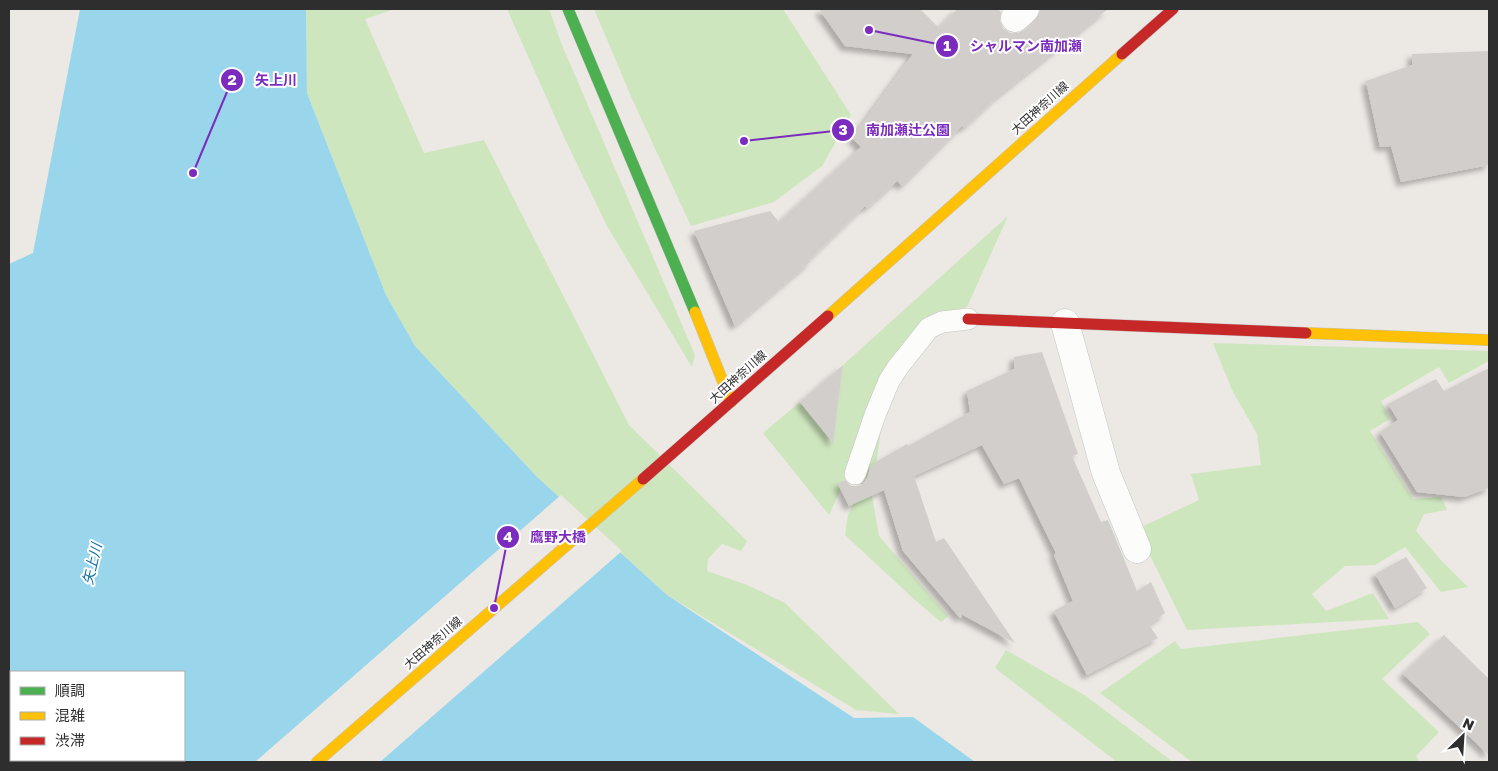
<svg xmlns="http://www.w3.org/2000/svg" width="1498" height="771" font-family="'Golos Text','Noto Sans JP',sans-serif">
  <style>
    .green { fill: #cee6be }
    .water { fill: #99d6ec; fill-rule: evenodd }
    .pier { fill: #ece8e4 }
    .building { fill: #d1cecb; filter: url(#shadow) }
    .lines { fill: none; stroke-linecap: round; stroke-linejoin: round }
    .lane-casing { stroke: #c5c4c5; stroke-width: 22 }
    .street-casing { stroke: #c5c4c5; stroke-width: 29 }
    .fast-casing { stroke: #c5c4c5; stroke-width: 12 }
    .slow-casing { stroke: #c5c4c5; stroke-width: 12 }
    .jam-casing { stroke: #c5c4c5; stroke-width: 12 }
    .lane { stroke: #fcfcfb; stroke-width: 21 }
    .street { stroke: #fcfcfb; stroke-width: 28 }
    .fast { stroke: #4caf50; stroke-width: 11 }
    .slow { stroke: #ffc107; stroke-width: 11 }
    .jam { stroke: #c62828; stroke-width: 11 }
    .labels { text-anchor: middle; stroke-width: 4; stroke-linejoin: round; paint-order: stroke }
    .street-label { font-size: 12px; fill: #2e2e2e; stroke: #fff }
    .water-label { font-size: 14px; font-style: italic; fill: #0d6fa3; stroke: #fff }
    .leader { fill: none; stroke: #7b2cbf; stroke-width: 2 }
    .callout-dot { fill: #7b2cbf; stroke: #fff; stroke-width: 2 }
    .mark-label { font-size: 15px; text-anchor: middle; font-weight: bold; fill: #fff }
    .callout-label { font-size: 14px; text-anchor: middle; font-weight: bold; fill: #7b2cbf; stroke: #fff; stroke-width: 4; stroke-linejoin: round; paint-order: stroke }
  </style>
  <defs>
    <filter id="shadow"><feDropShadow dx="-4.5" dy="4.5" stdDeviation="2.5" flood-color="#0004"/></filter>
  </defs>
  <rect width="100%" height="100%" fill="#ece8e4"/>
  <g class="green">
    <polygon points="306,9 395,9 365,19 424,153 484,140 629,425 747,541 741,551 722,544 708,559 707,571 747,585 785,603 899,714 856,710 667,595 537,477 415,346 386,295 307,93"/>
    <polygon points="507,9 549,9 562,45 695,355 692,367 607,226 564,137"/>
    <polygon points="594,9 783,9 851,115 822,166 774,202 691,226 633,101"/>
    <polygon points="1008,216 967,307 926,318 888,362 866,410 850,469 829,515 763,433 800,402 833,442 843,365"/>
    <polygon points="1213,343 1489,351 1489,361 1449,383 1439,367 1381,401 1390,419 1370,431 1413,499 1441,497 1447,510 1424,514 1416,531 1440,559 1468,587 1441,592 1405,547 1375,565 1345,566 1312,594 1326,611 1373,593 1389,619 1187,630 1137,529 1199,500 1191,474 1261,465 1257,434 1232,390"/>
    <polygon points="878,429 881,430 872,496 879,536 948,616 941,622 915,600 845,535 848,515 865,479"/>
    <polygon points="1418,622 1430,634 1382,679 1439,732 1416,756 1420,762 1192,762 1100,693 1175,641 1181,649"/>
    <polygon points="1006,650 1086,696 1173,762 1117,762 995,668"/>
  </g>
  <path class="water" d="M80 9H306L307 93 386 295 415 346 537 477 667 595 854 718 913 717 975 762H9V264L33 253ZM11 672H184V760H11Z"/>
  <polygon class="pier" points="561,495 622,551 380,762 255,762"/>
  <g class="building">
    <polygon points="819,9 920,9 939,28 957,9 997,9 1001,12 1000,21 1003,28 1010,33 1018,33 1025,30 1035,21 1040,14 1040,9 1108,9 997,97 964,128 962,126 902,186 897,181 867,208 865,206 809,260 810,262 735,326 694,231 770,211 779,222 861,147 852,138 913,54 845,46"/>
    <polygon points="1489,51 1489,165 1401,182 1391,146 1380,147 1366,81 1412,65 1412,54"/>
    <polygon points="1042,352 1078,454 1072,456 1101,522 1108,520 1137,591 1151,582 1165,613 1149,625 1158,638 1087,675 1054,611 1073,601 1054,555 1056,553 1019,478 1004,484 982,445 914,476 936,542 944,538 1015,643 961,614 962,617 960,618 903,551 884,490 849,506 838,484 845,480 851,486 858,486 863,484 867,478 871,466 876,462 907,444 908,446 970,412 967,391 1014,369 1014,357"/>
    <polygon points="843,365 833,443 800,402"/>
    <polygon points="1489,368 1489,488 1464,497 1417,492 1380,432 1398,420 1388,404 1436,379 1444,391"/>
    <polygon points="1406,557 1427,588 1395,608 1375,574"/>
    <polygon points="1444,635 1489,679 1489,755 1403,674"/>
  </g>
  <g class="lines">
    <g class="lane-casing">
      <polyline id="lane" points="855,474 875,415 889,381 898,367 929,328 942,322 968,319"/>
    </g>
    <g class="street-casing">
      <g id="street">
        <polyline points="1015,18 1025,9"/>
        <polyline points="1065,323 1106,473 1137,549"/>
      </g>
    </g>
    <g class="fast-casing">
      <polyline id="fast" points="568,9 695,312"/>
    </g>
    <g class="slow-casing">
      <g id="slow">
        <polyline points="695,312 731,402"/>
        <polyline points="828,316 1122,54"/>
        <polyline points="1306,333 1489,340"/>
        <polyline points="317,762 643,479"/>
      </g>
    </g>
    <g class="jam-casing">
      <g id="jam">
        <polyline points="1122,54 1173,9"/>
        <polyline points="968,319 1306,333"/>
        <polyline points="643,479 828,316"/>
      </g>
    </g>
    <use href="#lane" class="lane"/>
    <use href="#street" class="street"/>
    <use href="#fast" class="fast"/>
    <use href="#slow" class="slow"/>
    <use href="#jam" class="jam"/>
  </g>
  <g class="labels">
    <g class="street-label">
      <text transform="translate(1040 108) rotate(-42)" y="4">大田神奈川線</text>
      <text transform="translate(738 377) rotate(-42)" y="4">大田神奈川線</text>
      <text transform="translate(433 643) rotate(-41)" y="4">大田神奈川線</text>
    </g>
    <g class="water-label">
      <text transform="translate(92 564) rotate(-77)" y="5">矢上川</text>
    </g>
  </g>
  <path class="leader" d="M869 30L947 46M193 173L232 80M744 141L843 130M494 608L508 537"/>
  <g class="callout-dot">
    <circle cx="869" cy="30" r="5"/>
    <circle cx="193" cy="173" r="5"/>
    <circle cx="744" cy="141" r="5"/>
    <circle cx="494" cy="608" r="5"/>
    <circle cx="947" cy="46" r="12"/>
    <circle cx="232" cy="80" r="12"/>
    <circle cx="843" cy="130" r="12"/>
    <circle cx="508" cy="537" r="12"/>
  </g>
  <g class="mark-label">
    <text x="947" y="51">1</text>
    <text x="232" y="85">2</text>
    <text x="843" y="135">3</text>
    <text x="508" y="542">4</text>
  </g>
  <g class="callout-label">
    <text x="1026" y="51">シャルマン南加瀬</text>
    <text x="276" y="85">矢上川</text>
    <text x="908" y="135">南加瀬辻公園</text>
    <text x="558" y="542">鷹野大橋</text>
  </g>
  <rect width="1498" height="771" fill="none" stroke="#2e2e2e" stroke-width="20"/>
  <rect x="10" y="671" width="175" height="90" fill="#ffffff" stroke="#ababab"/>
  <rect x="20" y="687" width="25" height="8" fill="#4caf50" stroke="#ababab"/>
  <text x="55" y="696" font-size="15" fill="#2e2e2e">順調</text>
  <rect x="20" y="712" width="25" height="8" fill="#ffc107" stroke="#ababab"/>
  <text x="55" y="721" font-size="15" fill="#2e2e2e">混雑</text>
  <rect x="20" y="737" width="25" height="8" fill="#c62828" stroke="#ababab"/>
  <text x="55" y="746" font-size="15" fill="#2e2e2e">渋滞</text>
  <g transform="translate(1463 736) rotate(25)" stroke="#ffffff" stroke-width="4" paint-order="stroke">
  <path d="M0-4L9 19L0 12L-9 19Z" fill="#2e2e2e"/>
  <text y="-8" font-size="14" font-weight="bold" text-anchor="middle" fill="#2e2e2e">N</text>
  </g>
</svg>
